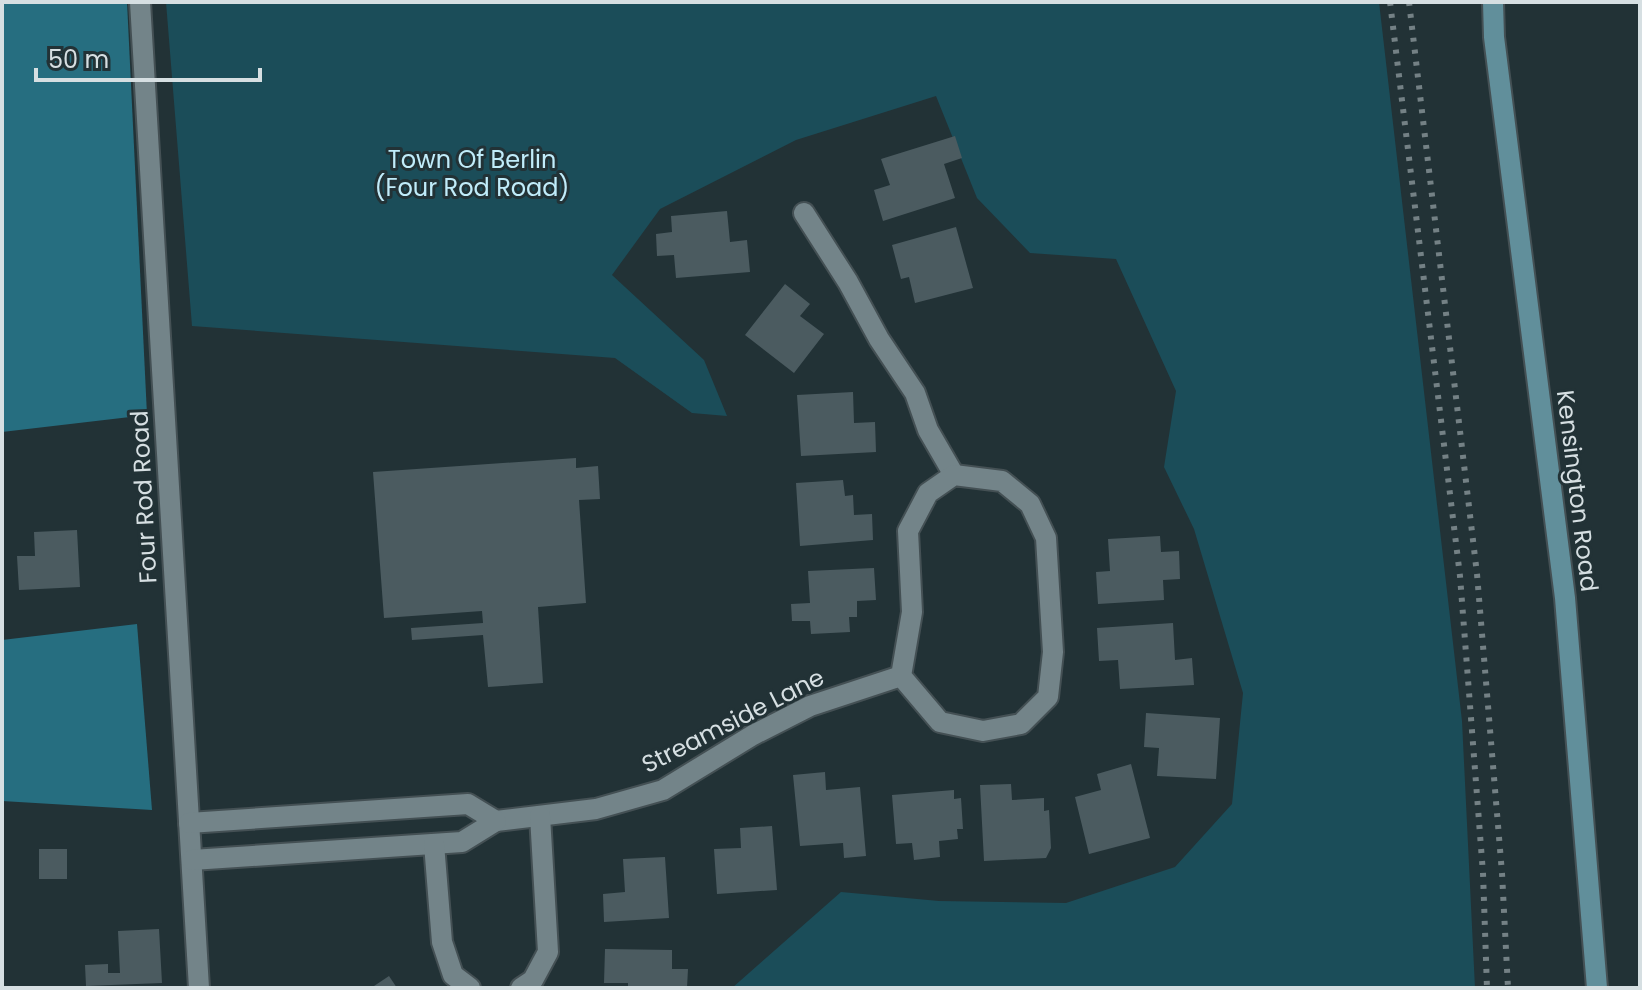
<svg xmlns="http://www.w3.org/2000/svg" width="1642" height="990" font-family="Poppins,sans-serif">
  <style>
    .green { fill: #1b4d59 }
    .forest { fill: #266e80 }
    .building { fill: #4b5b60 }
    .lines { fill: none; stroke-linecap: round; stroke-linejoin: round }
    .street-casing { stroke: #445054; stroke-width: 24 }
    .secondary-casing { stroke: #445054; stroke-width: 24 }
    .street { stroke: #738489; stroke-width: 20 }
    .secondary { stroke: #618f9b; stroke-width: 20 }
    .rail { stroke: #748185; stroke-width: 6; stroke-dasharray: 4 8; stroke-linecap: butt }
    .labels { text-anchor: middle; stroke-width: 6; stroke-linejoin: round; paint-order: stroke }
    .park-label { font-size: 24px; fill: #c0ecfa; stroke: #223236 }
    .street-label { font-size: 24px; fill: #d6dfe2; stroke: #223236 }
  </style>
  <rect width="100%" height="100%" fill="#223236"/>
  <polygon class="green" points="166,2 1379,2 1462,721 1475,988 732,988 841,892 939,901 1066,903 1175,867 1232,804 1243,693 1194,529 1164,467 1176,391 1116,259 1030,253 977,198 936,96 796,140 660,209 612,275 704,360 727,416 692,413 615,358 192,326"/>
  <g class="forest">
    <polygon points="2,2 127,2 147,415 2,432"/>
    <polygon points="137,624 152,810 2,801 2,640"/>
  </g>
  <g class="building">
    <polygon points="955,136 962,158 944,164 955,198 883,221 874,190 890,185 881,159"/>
    <polygon points="727,211 730,242 747,240 750,272 676,278 674,255 657,256 656,234 672,232 671,216"/>
    <polygon points="956,227 973,288 915,303 909,277 901,279 892,245"/>
    <polygon points="785,284 810,304 800,316 824,334 794,373 745,335"/>
    <polygon points="853,392 854,423 875,422 876,452 801,456 797,395"/>
    <polygon points="576,458 576,468 598,466 600,499 579,500 586,603 538,607 543,683 488,687 483,635 412,640 411,628 483,623 482,611 384,618 373,472"/>
    <polygon points="843,480 845,496 853,495 854,515 872,514 873,540 800,546 796,483"/>
    <polygon points="77,530 80,587 19,590 17,556 35,556 34,532"/>
    <polygon points="1160,536 1161,552 1179,551 1180,579 1163,580 1164,600 1098,604 1096,572 1110,571 1108,539"/>
    <polygon points="874,568 876,600 857,601 857,617 849,617 850,632 811,634 810,621 792,621 791,604 810,603 808,571"/>
    <polygon points="1173,623 1175,660 1192,658 1194,685 1120,689 1118,660 1099,661 1097,628"/>
    <polygon points="1146,713 1220,718 1216,779 1157,776 1159,748 1144,747"/>
    <polygon points="1131,764 1150,838 1089,854 1075,797 1101,790 1097,774"/>
    <polygon points="825,772 826,790 860,787 866,856 844,858 843,843 800,846 793,775"/>
    <polygon points="1011,784 1012,800 1044,798 1044,811 1049,810 1051,848 1046,858 984,861 980,785"/>
    <polygon points="954,790 954,799 961,798 963,829 957,829 958,839 939,841 940,857 914,860 912,843 896,844 892,795"/>
    <polygon points="772,826 777,890 717,894 714,849 741,848 740,828"/>
    <rect x="39" y="849" width="28" height="30"/>
    <polygon points="665,857 669,918 604,922 603,894 625,892 623,859"/>
    <polygon points="159,929 162,983 86,986 85,965 108,964 108,973 120,973 118,931"/>
    <polygon points="605,949 672,950 672,969 688,969 687,988 628,988 628,983 604,983"/>
    <polygon points="389,976 397,988 371,988"/>
  </g>
  <g class="lines">
    <g class="street-casing">
      <g id="street">
        <polyline points="140,2 199,988"/>
        <polyline points="804,213 848,282 879,339 915,393 928,430 954,475"/>
        <polyline points="496,821 596,809 663,790 753,735 810,706 901,676 940,722 983,731 1021,724 1048,697 1053,652 1046,538 1030,504 1002,481 954,475 928,493 908,531 912,612 901,676"/>
        <polyline points="189,823 468,804 496,821 462,842 192,860"/>
        <polyline points="434,844 442,942 453,975 470,988"/>
        <polyline points="521,988 533,980 548,952 540,816"/>
      </g>
    </g>
    <g class="secondary-casing">
      <polyline id="secondary" points="1493,2 1494,37 1565,598 1597,988"/>
    </g>
    <use href="#street" class="street"/>
    <use href="#secondary" class="secondary"/>
    <g class="rail">
      <polyline points="1390,2 1460,576 1483,873 1487,988"/>
      <polyline points="1409,2 1477,574 1502,873 1508,988"/>
    </g>
  </g>
  <g class="labels">
    <g class="park-label">
      <text x="472" y="168">Town Of Berlin<tspan x="472" dy="28">(Four Rod Road)</tspan></text>
    </g>
    <g class="street-label">
      <text transform="translate(1577 491) rotate(83)" y="8">Kensington Road</text>
      <text transform="translate(144 497) rotate(-93)" y="8">Four Rod Road</text>
      <text transform="translate(733 721) rotate(-27)" y="8">Streamside Lane</text>
    </g>
  </g>
  <rect width="1642" height="990" fill="none" stroke="#d6dfe2" stroke-width="8"/>
  <path d="M36 68v12h224v-12" fill="none" stroke="#d6dfe2" stroke-width="4"/>
  <text x="48" y="68" font-size="24" fill="#d6dfe2" stroke="#223236" stroke-width="6" paint-order="stroke">50 m</text>
</svg>
